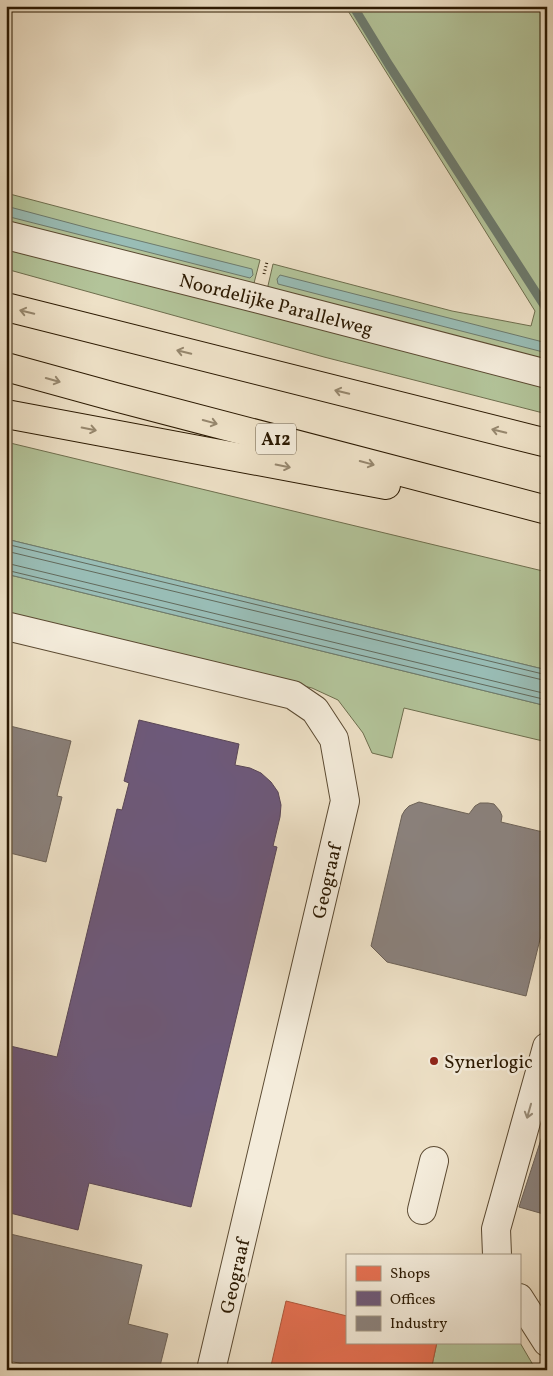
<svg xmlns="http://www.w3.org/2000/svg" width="553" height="1376" font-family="Vollkorn,serif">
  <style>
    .green { fill: #b3c49a; stroke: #6e6e4e }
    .water { fill: #99bdb6; stroke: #6d7b6e }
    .shops { fill: #e76f51; stroke: #ae5539 }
    .offices { fill: #6d597a; stroke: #594656 }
    .industry { fill: #8a817c; stroke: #6d6257 }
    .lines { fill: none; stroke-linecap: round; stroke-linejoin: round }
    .shore { stroke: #626a5c; stroke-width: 1 }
    .stream { stroke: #6d7b6e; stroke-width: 9 }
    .minor-casing { stroke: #5b4a32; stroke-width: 30 }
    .highway-casing { stroke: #2a1801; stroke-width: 30 }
    .path { stroke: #2a1801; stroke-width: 3; stroke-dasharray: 1 2.5; stroke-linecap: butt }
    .minor { stroke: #f4ecdb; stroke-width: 28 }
    .highway { stroke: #eee1c7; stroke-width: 28 }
    .oneway { stroke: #96876e }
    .oneway2 { stroke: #998d79 }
    .poi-dot { fill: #8f2418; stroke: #f4ecdb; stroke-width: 2 }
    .labels { text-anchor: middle; stroke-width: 5; stroke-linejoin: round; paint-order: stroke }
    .shield { fill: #f4ecdb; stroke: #675842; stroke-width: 1 }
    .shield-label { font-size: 18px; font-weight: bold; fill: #2a1801 }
    .street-label { font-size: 19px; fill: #2a1801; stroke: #f4ecdb }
    .poi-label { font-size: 19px; fill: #2a1801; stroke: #f4ecdb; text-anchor: start }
  </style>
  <rect width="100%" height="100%" fill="#eee1c7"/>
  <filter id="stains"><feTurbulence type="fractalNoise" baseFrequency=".004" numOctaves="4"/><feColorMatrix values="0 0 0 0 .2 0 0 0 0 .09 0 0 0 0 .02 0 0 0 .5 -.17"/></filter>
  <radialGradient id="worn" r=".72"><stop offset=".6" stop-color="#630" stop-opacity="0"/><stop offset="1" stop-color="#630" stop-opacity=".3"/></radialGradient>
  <g class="green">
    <polygon points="345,6 547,6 547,367 267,290 273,264 452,311 531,326 535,311"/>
    <polygon points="6,193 260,260 253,287 6,228"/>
    <polygon points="6,241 547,379 547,414 324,357 6,269"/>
    <polygon points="6,442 547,572 547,670 6,539"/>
    <polygon points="6,574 547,706 547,742 404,708 392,758 372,753 363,733 338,700 312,688 6,613"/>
    <polygon points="519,1341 536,1370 431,1370 437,1342"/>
  </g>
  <g class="water">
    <polygon points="6,206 96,230 252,269 253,275 250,278 6,216"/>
    <polygon points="280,275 547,343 547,353 278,284 277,279"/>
    <polygon points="6,539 547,670 547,706 6,574"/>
  </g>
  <polygon class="shops" points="286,1301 347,1316 347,1342 437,1342 431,1370 270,1370"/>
  <polygon class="offices" points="139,720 239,744 235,765 250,768 261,773 271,782 278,792 281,805 280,817 273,846 277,847 191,1207 89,1183 78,1230 6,1212 6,1045 57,1057 117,809 122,810 129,783 124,781"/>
  <g class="industry">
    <polygon points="6,725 71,741 57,796 62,797 46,862 6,852"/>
    <polygon points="419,802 469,814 475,806 480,803 488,803 494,804 500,811 502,816 501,822 547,833 547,911 526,996 387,962 371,946 402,815 405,810 409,806"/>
    <polygon points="547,1121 547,1215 519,1207"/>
    <polygon points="6,1233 142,1265 128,1324 168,1334 159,1370 47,1370 6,1360"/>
  </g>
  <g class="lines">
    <g class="shore">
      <polyline points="6,544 547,675"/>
      <polyline points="6,551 547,681"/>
      <polyline points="6,563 547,694"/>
      <polyline points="6,570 547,700"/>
    </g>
    <polyline class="stream" points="353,6 389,65 544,305 547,312"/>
    <g class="minor-casing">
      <g id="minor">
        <path id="s1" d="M6 235 259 299 547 374"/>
        <polyline points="6,626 293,695 315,710 334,739 345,801 211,1370"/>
        <polyline points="422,1210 434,1161"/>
        <polyline points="497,1255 496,1229 547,1047"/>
        <polyline points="519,1298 547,1342"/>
      </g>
    </g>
    <g class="highway-casing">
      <g id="highway">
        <polyline points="6,307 547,443"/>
        <polyline points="6,367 115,397 547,510"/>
        <polyline points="6,414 386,485"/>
      </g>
    </g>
    <polyline class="path" points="264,274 267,262"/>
    <use href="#minor" class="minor"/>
    <use href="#highway" class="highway"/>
  </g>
  <defs><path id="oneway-shaft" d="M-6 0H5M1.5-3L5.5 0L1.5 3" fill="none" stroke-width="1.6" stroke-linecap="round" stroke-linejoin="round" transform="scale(1.25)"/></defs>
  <g class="oneway">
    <use href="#oneway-shaft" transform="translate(27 312) rotate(-166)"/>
    <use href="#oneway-shaft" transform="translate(184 352) rotate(-166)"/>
    <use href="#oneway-shaft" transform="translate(53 380) rotate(16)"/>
    <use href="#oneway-shaft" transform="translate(342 392) rotate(-166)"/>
    <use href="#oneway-shaft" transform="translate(210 422) rotate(15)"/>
    <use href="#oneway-shaft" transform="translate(89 429) rotate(11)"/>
    <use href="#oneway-shaft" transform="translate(499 431) rotate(-166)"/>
    <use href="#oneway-shaft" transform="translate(367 463) rotate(15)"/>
    <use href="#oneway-shaft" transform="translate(283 466) rotate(11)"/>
  </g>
  <use class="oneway2" href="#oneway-shaft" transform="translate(529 1111) rotate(106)"/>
  <circle class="poi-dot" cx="434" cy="1061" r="5"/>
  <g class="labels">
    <rect class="shield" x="256" y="423.5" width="40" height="31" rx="4"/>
    <g class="shield-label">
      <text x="276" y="445">A12</text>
    </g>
    <g class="street-label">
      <text dy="7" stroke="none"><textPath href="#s1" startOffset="279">Noordelijke Parallelweg</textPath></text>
      <text transform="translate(326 881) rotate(-77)" y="7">Geograaf</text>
      <text transform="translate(234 1276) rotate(-77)" y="7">Geograaf</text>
    </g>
    <g class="poi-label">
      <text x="444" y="1068">Synerlogic</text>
    </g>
  </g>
  <rect width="553" height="1376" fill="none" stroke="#eee1c7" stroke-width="25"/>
  <rect x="8" y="8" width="538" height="1361" fill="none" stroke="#2a1801" stroke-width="2.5"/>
  <rect x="12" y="12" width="528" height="1351" fill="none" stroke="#2a1801"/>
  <rect x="346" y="1254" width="175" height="90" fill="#f4ecdb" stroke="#a39784"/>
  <rect x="356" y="1266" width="25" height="15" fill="#e76f51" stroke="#a39784"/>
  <text x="390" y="1278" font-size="15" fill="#2a1801">Shops</text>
  <rect x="356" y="1291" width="25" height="15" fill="#6d597a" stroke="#a39784"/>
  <text x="390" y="1304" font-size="15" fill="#2a1801">Offices</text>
  <rect x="356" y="1316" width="25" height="15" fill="#8a817c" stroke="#a39784"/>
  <text x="390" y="1328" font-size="15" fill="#2a1801">Industry</text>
  <rect width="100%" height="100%" filter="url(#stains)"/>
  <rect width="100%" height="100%" fill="url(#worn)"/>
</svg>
